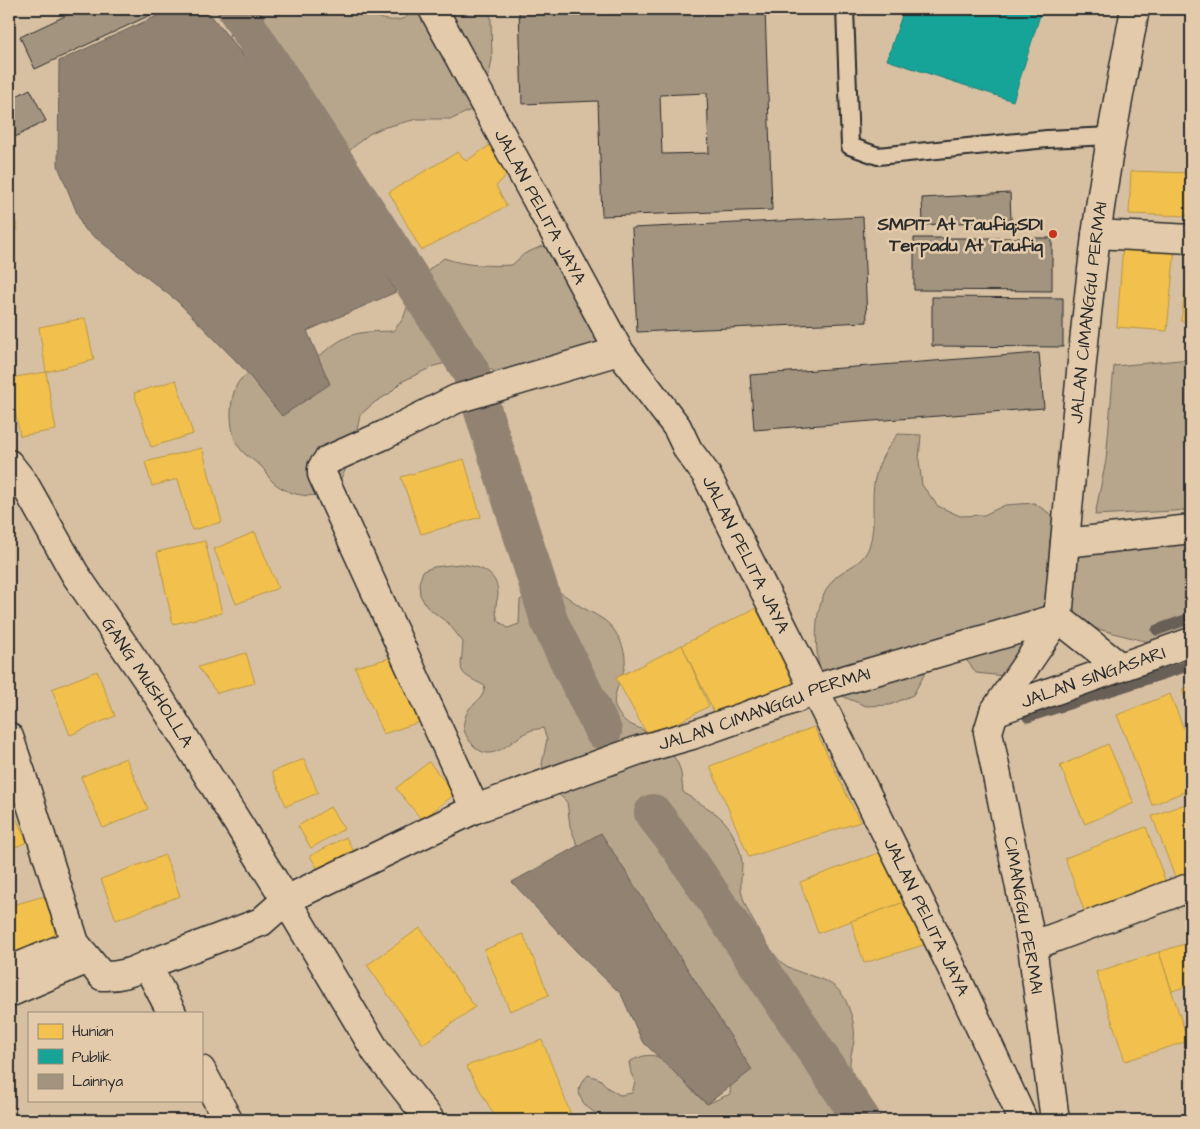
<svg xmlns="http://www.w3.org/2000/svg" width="1200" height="1129" font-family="'Architects Daughter',sans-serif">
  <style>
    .green { fill: #b7a58c; stroke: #71685c }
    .water { fill: #918272; stroke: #685f56 }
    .homes { fill: #f2c14e; stroke: #b69444 }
    .public { fill: #17a398; stroke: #1d7f77 }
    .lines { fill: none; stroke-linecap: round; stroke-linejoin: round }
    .stream { stroke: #685f56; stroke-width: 11 }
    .canal { stroke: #918272; stroke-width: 38 }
    .building { fill: #a39480; stroke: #2b2b2b; fill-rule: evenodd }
    .lane-casing { stroke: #2b2b2b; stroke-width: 20 }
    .street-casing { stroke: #2b2b2b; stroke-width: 31 }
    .lane { stroke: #e2caaa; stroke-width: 16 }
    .street { stroke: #e2caaa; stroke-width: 28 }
    .poi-dot { fill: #c8321e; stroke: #e2caaa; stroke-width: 2 }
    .labels { text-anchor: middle; stroke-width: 5; stroke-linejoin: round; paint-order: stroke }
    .street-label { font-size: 18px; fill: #2b2b2b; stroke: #e2caaa }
    .poi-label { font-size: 18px; font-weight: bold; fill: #2b2b2b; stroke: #e2caaa; text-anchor: end }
  </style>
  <rect width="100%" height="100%" fill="#d7c0a2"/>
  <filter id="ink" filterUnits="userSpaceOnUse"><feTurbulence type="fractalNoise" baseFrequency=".02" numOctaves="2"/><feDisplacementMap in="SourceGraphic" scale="10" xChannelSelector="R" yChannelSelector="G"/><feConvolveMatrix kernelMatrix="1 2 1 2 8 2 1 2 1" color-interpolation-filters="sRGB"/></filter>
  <g filter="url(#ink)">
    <g class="green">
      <path d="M232 9H363C374 17 388 23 402 19 407 18 411 12 415 9H489L491 19 492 60 488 80 480 97 471 110 452 119H417L382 128 369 134 344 155 330 158 315 167 270 109 277 93 274 62 261 54 241 31 229 36Z"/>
      <path d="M542 246 559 252 607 339 596 351 500 376 492 370 467 358 434 366 401 382 389 394 375 402 360 415C357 432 350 465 340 480 325 503 291 498 273 482 268 478 266 471 262 467 254 460 245 456 239 447 228 432 228 392 241 379 259 362 284 370 306 363 317 359 328 348 338 342 356 330 372 332 393 331L403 319 408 305 418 291 430 269 444 258C465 266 490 266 512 265L524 254Z"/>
      <polygon points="1191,359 1191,510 1095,515 1106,460 1114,366"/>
      <path d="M898 434 921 435 919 460 922 485 938 506 960 516 984 515 1005 505 1034 503 1055 517 1061 531 1191 522V639L1166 641H1144L1098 629 1076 628 1032 636 1035 688 999 709 1032 679 976 673 962 654 938 650 913 695 890 705 866 706 844 697 821 679C815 648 811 606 833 580 843 568 862 566 869 547 877 524 870 500 875 478 879 460 887 448 898 434Z"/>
      <path d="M460 564C479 566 498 572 498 594 498 598 496 602 496 606 495 611 497 616 498 621L508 628 519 624 520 600C526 596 532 589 540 588 559 586 571 602 587 610 598 616 609 621 616 633 620 639 625 651 625 658 627 675 609 695 616 709 623 722 629 724 641 729 657 736 672 750 679 766 682 773 682 784 683 792 697 803 718 811 728 826 735 837 742 852 742 865 742 873 740 880 741 888 743 909 763 938 775 955 793 981 832 970 846 1001 851 1013 856 1027 854 1041 853 1048 850 1056 850 1063 849 1082 858 1106 869 1120H610C597 1115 575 1104 580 1086 581 1082 586 1078 588 1075L600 1079 608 1088 620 1095 632 1093 635 1082 631 1073 629 1062C658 1046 667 1061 684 1082 691 1090 699 1097 707 1104L730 1094 731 1083 578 847 570 826 567 802 551 787 544 775 542 764 547 739 543 728C540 729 535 729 532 730 510 738 491 771 469 740 464 733 462 726 465 718 469 704 475 706 481 697 483 695 484 690 485 686 455 671 461 674 463 642L449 624 427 607 420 595 419 583 423 571 434 567Z"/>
    </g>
    <g class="water">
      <polygon points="172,9 206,9 314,144 396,292 307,331 330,384 282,416 243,368 177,301 83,228 58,166 59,61"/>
      <polygon points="601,833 752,1070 707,1104 642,1041 621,994 576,951 512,882"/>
    </g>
    <g class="homes">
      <polygon points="495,142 510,172 496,186 507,206 421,250 389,192 458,152 466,161"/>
      <polygon points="1131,171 1191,173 1191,216 1129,214"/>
      <polygon points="9,203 18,230 9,231"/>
      <polygon points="1123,244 1175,248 1167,331 1117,327"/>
      <polygon points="1190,253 1191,253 1191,322 1181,321"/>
      <polygon points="85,318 94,360 46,372 39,327"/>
      <polygon points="46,372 56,430 20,436 14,405 9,406 9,378"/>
      <polygon points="176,380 193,434 151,447 134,393"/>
      <polygon points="202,448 222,522 192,530 178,479 152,486 145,462"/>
      <polygon points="464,459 481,517 421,534 401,477"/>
      <polygon points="255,532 278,588 236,604 214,549"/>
      <polygon points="205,541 222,613 173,624 157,552"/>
      <polygon points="756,608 795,686 719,723 682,645"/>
      <polygon points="682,645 709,706 649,738 616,678"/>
      <polygon points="246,653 255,683 217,693 198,667"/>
      <polygon points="402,655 426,720 383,734 355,667"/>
      <polygon points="97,671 115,716 70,735 52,689"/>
      <polygon points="1191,686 1191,717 1182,689"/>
      <polygon points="1170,694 1191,747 1191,789 1152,805 1117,715"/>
      <polygon points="814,727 860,822 749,857 710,766"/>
      <polygon points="1108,744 1134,803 1085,824 1060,766"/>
      <polygon points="126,758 148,809 103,828 81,777"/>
      <polygon points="304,759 318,793 286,806 272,772"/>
      <polygon points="429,762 455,794 422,820 396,788"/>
      <polygon points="1191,802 1191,883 1179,888 1152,816"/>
      <polygon points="330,807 344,829 311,848 298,826"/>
      <polygon points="14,813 27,842 9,850 9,815"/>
      <polygon points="1146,827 1166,883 1085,913 1065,858"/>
      <polygon points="346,837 357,857 322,876 310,856"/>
      <polygon points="886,850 904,902 818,933 800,882"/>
      <polygon points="165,855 180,896 116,920 101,879"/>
      <polygon points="45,896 57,939 9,953 9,906"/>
      <polygon points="913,899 927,944 864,963 851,921"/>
      <polygon points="420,928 475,1007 423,1044 367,965"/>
      <polygon points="523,934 549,995 510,1011 484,950"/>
      <polygon points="1191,942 1191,985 1172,991 1159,952"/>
      <polygon points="1159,952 1188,1041 1125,1061 1096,972"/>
      <polygon points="542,1040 573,1120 497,1120 466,1066"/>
    </g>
    <polygon class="public" points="904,9 1042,9 1013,101 887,60"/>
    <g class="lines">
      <g class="stream">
        <polyline points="1157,630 1191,618"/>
        <polyline points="1028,717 1191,665"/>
      </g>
      <g class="canal">
        <polyline points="236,9 470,370 550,623 603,731"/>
        <polyline points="653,813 680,848 862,1120"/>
      </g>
    </g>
    <g class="building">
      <polygon points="80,9 163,9 35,69 20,37"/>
      <path d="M519 9H583V15L703 11V9H765L772 210 602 216 598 101 522 104ZM707 93 709 153 662 154 660 95Z"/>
      <polygon points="30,89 46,121 13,138 9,130 9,100"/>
      <polygon points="1010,193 1011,220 923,225 922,198"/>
      <polygon points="863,217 867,322 637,332 632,228"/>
      <polygon points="914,238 1052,238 1052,291 914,290"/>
      <polygon points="932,297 1063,298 1063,347 932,346"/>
      <polygon points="1039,353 1044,408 754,430 750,375"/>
    </g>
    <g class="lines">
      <g class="lane-casing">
        <polyline id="lane" points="845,9 850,146 878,156 1047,139 1111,136"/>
      </g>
      <g class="street-casing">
        <g id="street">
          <path id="s1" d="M433 9 619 351 677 427 688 450 706 474C813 689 924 902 1023 1120"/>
          <polyline points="1096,234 1191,239"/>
          <path id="s2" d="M9 464 24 483 75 574 157 694 286 900 377 1053 430 1120"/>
          <polyline points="1065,543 1191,529"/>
          <path id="s3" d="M1120 667 1058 618C1070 491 1080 363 1096 236 1106 159 1121 84 1135 9"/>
          <path id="s4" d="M994 712 1191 642"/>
          <polyline points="9,737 21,773"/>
          <path id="s5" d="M9 777 21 773 75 943 102 976C119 977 132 972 147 965L261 922 286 900 475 809 639 750 692 735 797 698 813 689 1058 618"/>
          <polyline points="475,809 322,474 322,468 328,460 384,435 456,399 619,351"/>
          <polyline points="1032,946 1191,887"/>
          <polyline points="147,965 172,1013"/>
          <polyline points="9,971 75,943"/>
          <polyline points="9,993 88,959"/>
          <polyline points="201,1070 228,1120"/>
          <polyline points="1055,1120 1032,946 988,732 994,712 1058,618"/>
        </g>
      </g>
      <use href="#lane" class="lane"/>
      <use href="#street" class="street"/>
    </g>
  </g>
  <circle class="poi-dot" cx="1053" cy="234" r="5"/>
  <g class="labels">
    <g class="street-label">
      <text dy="6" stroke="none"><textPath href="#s1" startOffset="225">JALAN PELITA JAYA</textPath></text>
      <text dy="6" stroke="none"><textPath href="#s3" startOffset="386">JALAN CIMANGGU PERMAI</textPath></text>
      <text dy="6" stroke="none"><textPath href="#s1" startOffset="630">JALAN PELITA JAYA</textPath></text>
      <text dy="6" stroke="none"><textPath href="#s4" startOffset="105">JALAN SINGASARI</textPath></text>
      <text dy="6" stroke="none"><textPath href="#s2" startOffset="259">GANG MUSHOLLA</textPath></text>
      <text dy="6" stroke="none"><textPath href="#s5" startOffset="952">JALAN CIMANGGU PERMAI</textPath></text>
      <text transform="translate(1024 915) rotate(80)" y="6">CIMANGGU PERMAI</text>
      <text dy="6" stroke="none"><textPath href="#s1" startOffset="1035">JALAN PELITA JAYA</textPath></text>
    </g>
    <g class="poi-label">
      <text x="1043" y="230">SMPIT At Taufiq;SDI<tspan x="1043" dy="21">Terpadu At Taufiq</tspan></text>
    </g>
  </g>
  <rect width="1200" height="1129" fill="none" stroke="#e2caaa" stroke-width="30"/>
  <rect x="15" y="15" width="1170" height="1099" fill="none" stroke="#2b2b2b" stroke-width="2" filter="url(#ink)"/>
  <rect x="28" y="1012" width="175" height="90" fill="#e2caaa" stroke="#998a77"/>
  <rect x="38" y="1024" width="25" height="15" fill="#f2c14e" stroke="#998a77"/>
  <text x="72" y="1036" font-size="15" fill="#2b2b2b">Hunian</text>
  <rect x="38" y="1049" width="25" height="15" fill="#17a398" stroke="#998a77"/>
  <text x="72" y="1062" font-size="15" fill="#2b2b2b">Publik</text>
  <rect x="38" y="1074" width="25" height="15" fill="#a39480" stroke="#998a77"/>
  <text x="72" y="1086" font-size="15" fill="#2b2b2b">Lainnya</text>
</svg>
